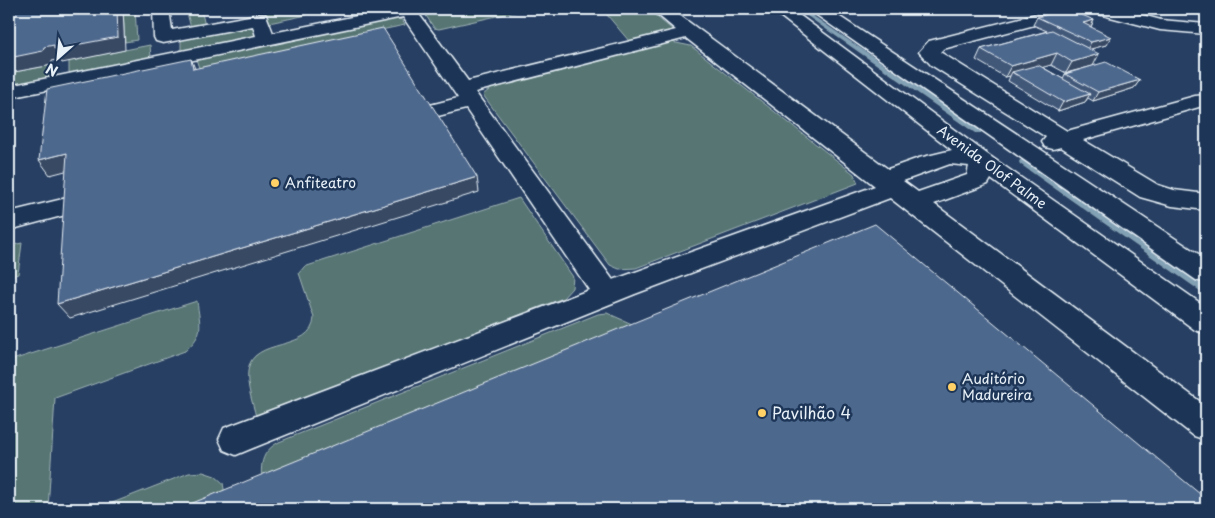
<svg xmlns="http://www.w3.org/2000/svg" width="1215" height="518" font-family="'Playpen Sans',sans-serif">
  <style>
    .green { fill: #577573; stroke: #a0b3b6 }
    .lines { fill: none; stroke-linecap: round; stroke-linejoin: round }
    .stream { fill: #83a1b4; fill-rule: evenodd }
    .minor-casing { stroke: #e8f1f8; stroke-width: 3 }
    .minor { fill: #1d3557; fill-rule: evenodd }
    .wall { fill: #435979; stroke: #e8f1f8 }
    .shaded-wall { fill: #374863; stroke: #e8f1f8 }
    .building { fill: #4e678d; stroke: #e8f1f8 }
    .poi-dot { fill: #ffd166; stroke: #1d3557; stroke-width: 2 }
    .labels { text-anchor: middle; stroke-width: 5; stroke-linejoin: round; paint-order: stroke }
    .street-label { font-size: 14px; fill: #e8f1f8; stroke: #1d3557 }
    .poi-label { font-size: 14px; fill: #e8f1f8; stroke: #1d3557; text-anchor: start }
    .near-poi-label { font-size: 16px; fill: #e8f1f8; stroke: #1d3557; text-anchor: start }
  </style>
  <rect width="100%" height="100%" fill="#273f62"/>
  <filter id="ink" filterUnits="userSpaceOnUse"><feTurbulence type="fractalNoise" baseFrequency=".02" numOctaves="2"/><feDisplacementMap in="SourceGraphic" scale="10" xChannelSelector="R" yChannelSelector="G"/><feConvolveMatrix kernelMatrix="1 2 1 2 8 2 1 2 1" color-interpolation-filters="sRGB"/></filter>
  <g filter="url(#ink)">
    <g class="green">
      <polygon points="123,9 135,9 137,40 125,42"/>
      <polygon points="186,9 201,9 205,26 191,28"/>
      <polygon points="264,9 304,9 307,15 269,23"/>
      <polygon points="435,9 528,9 439,29 434,28 425,14"/>
      <polygon points="602,9 647,9 673,30 629,41"/>
      <polygon points="395,18 402,20 405,25 199,68 196,59"/>
      <polygon points="252,24 260,36 181,51 181,38"/>
      <polygon points="671,42 691,46 854,174 858,183 636,268 619,269 610,265 483,95 490,89"/>
      <polygon points="150,45 151,58 72,74 69,72 69,61"/>
      <polygon points="52,65 49,78 9,88 9,73"/>
      <path d="M519 198 573 277 572 288 563 298 256 417C253 403 246 385 248 371 251 336 312 353 314 318L299 273 304 267Z"/>
      <polygon points="22,243 18,274 9,277 9,246"/>
      <path d="M197 301C200 326 205 333 185 351L55 398 48 509H9V361Z"/>
      <path d="M607 313 632 324 263 492C261 471 257 454 279 442L598 314Z"/>
      <polygon points="203,472 215,476 223,483 227,507 221,509 97,509 189,473"/>
    </g>
    <g class="lines">
      <g class="stream">
        <polygon points="797,9 803,9 982,131 981,133 975,133"/>
        <polygon points="1020,160 1026,160 1206,287 1206,294 1203,293 1020,164 1019,162"/>
      </g>
      <g class="minor-casing">
        <g id="minor">
          <path d="M153 9H169L172 30 260 14 266 15 273 33 391 9H423L418 13 468 81 676 30 651 9H671L888 169 919 158 952 150 771 9H791L987 154 1206 307V334L1195 330 991 179 988 184 934 204 1206 406V440L1194 436 890 198 635 294 248 450 236 455 224 450 219 439 224 428 589 290 466 109 430 118 422 117 419 112 422 107 458 98 403 17 9 98V86L256 36 253 26 163 43 156 41 154 37ZM686 38 875 186 613 280 475 92ZM950 164 969 166 967 175 918 192 903 181Z"/>
          <polygon points="808,9 828,9 1206,259 1206,283 1196,280"/>
          <polygon points="1092,9 1120,9 1161,20 1206,24 1206,34 1160,30 1095,13"/>
          <polygon points="1036,14 1042,15 1045,19 1042,23 943,49 940,52 1067,131 1195,96 1206,95 1206,105 1083,140 1158,185 1174,190 1206,194 1206,210 1172,206 1140,197 1061,147 1053,149 1045,147 1042,142 1046,137 931,65 919,52 929,41"/>
          <polygon points="75,196 84,198 88,204 84,210 9,230 9,212"/>
        </g>
      </g>
      <use href="#minor" class="minor"/>
    </g>
    <g class="wall">
      <polygon points="1037,17 1094,20 1091,27 1106,45 1090,49 1093,66 1066,73 1051,65 1042,67 1063,79 1065,74 1140,80 1134,88 1093,101 1088,98 1085,102 1058,111 1008,81 1010,76 1005,77 976,60 981,49 1047,31 1033,25"/>
      <polygon points="1206,54 1206,61 1202,60"/>
    </g>
    <g class="shaded-wall">
      <polygon points="117,9 123,9 125,50 62,63 60,59 52,61 52,65 9,73 9,58 44,47"/>
      <polygon points="1094,20 1090,28 1083,23"/>
      <polygon points="1111,37 1106,45 1087,50 1091,42"/>
      <polygon points="1057,53 1051,65 1016,75 1012,72 1010,76 1005,77 1011,66"/>
      <polygon points="1099,54 1093,66 1066,73 1072,62"/>
      <polygon points="191,59 197,73 193,69"/>
      <polygon points="1140,80 1134,88 1093,101 1098,92"/>
      <polygon points="1090,94 1085,102 1058,111 1063,102"/>
      <polygon points="67,153 77,168 50,175 39,160"/>
      <polygon points="477,177 479,192 70,318 57,304"/>
    </g>
    <g class="building">
      <polygon points="9,9 117,9 118,37 54,49 54,45 44,47 43,51 9,58"/>
      <polygon points="1068,9 1094,20 1083,23 1111,37 1091,42 1037,17"/>
      <polygon points="383,28 477,177 57,304 67,153 39,160 47,89 191,59 193,69"/>
      <polygon points="1052,30 1099,54 1072,62 1057,53 1011,66 981,49"/>
      <polygon points="1106,62 1140,80 1098,92 1065,74"/>
      <polygon points="1038,65 1090,94 1063,102 1012,72"/>
      <polygon points="875,224 1206,499 1206,509 178,509"/>
    </g>
  </g>
  <g class="poi-dot">
    <circle cx="275" cy="183" r="5"/>
    <circle cx="952" cy="387" r="5"/>
    <circle cx="762" cy="413" r="5"/>
  </g>
  <g class="labels">
    <g class="street-label">
      <text transform="translate(992 167) rotate(36)" y="5">Avenida Olof Palme</text>
    </g>
    <g class="poi-label">
      <text x="285" y="188">Anfiteatro</text>
      <text x="962" y="384">Auditório<tspan x="962" dy="16">Madureira</tspan></text>
    </g>
    <g class="near-poi-label">
      <text x="772" y="419">Pavilhão 4</text>
    </g>
  </g>
  <rect width="1215" height="518" fill="none" stroke="#1d3557" stroke-width="30"/>
  <rect x="15" y="15" width="1185" height="488" fill="none" stroke="#e8f1f8" stroke-width="2" filter="url(#ink)"/>
  <g transform="translate(58 58) rotate(207)" stroke="#1d3557" stroke-width="4" paint-order="stroke">
  <path d="M0-4L9 19L0 12L-9 19Z" fill="#e8f1f8"/>
  <text y="-8" font-size="14" font-weight="bold" text-anchor="middle" fill="#e8f1f8">N</text>
  </g>
</svg>
